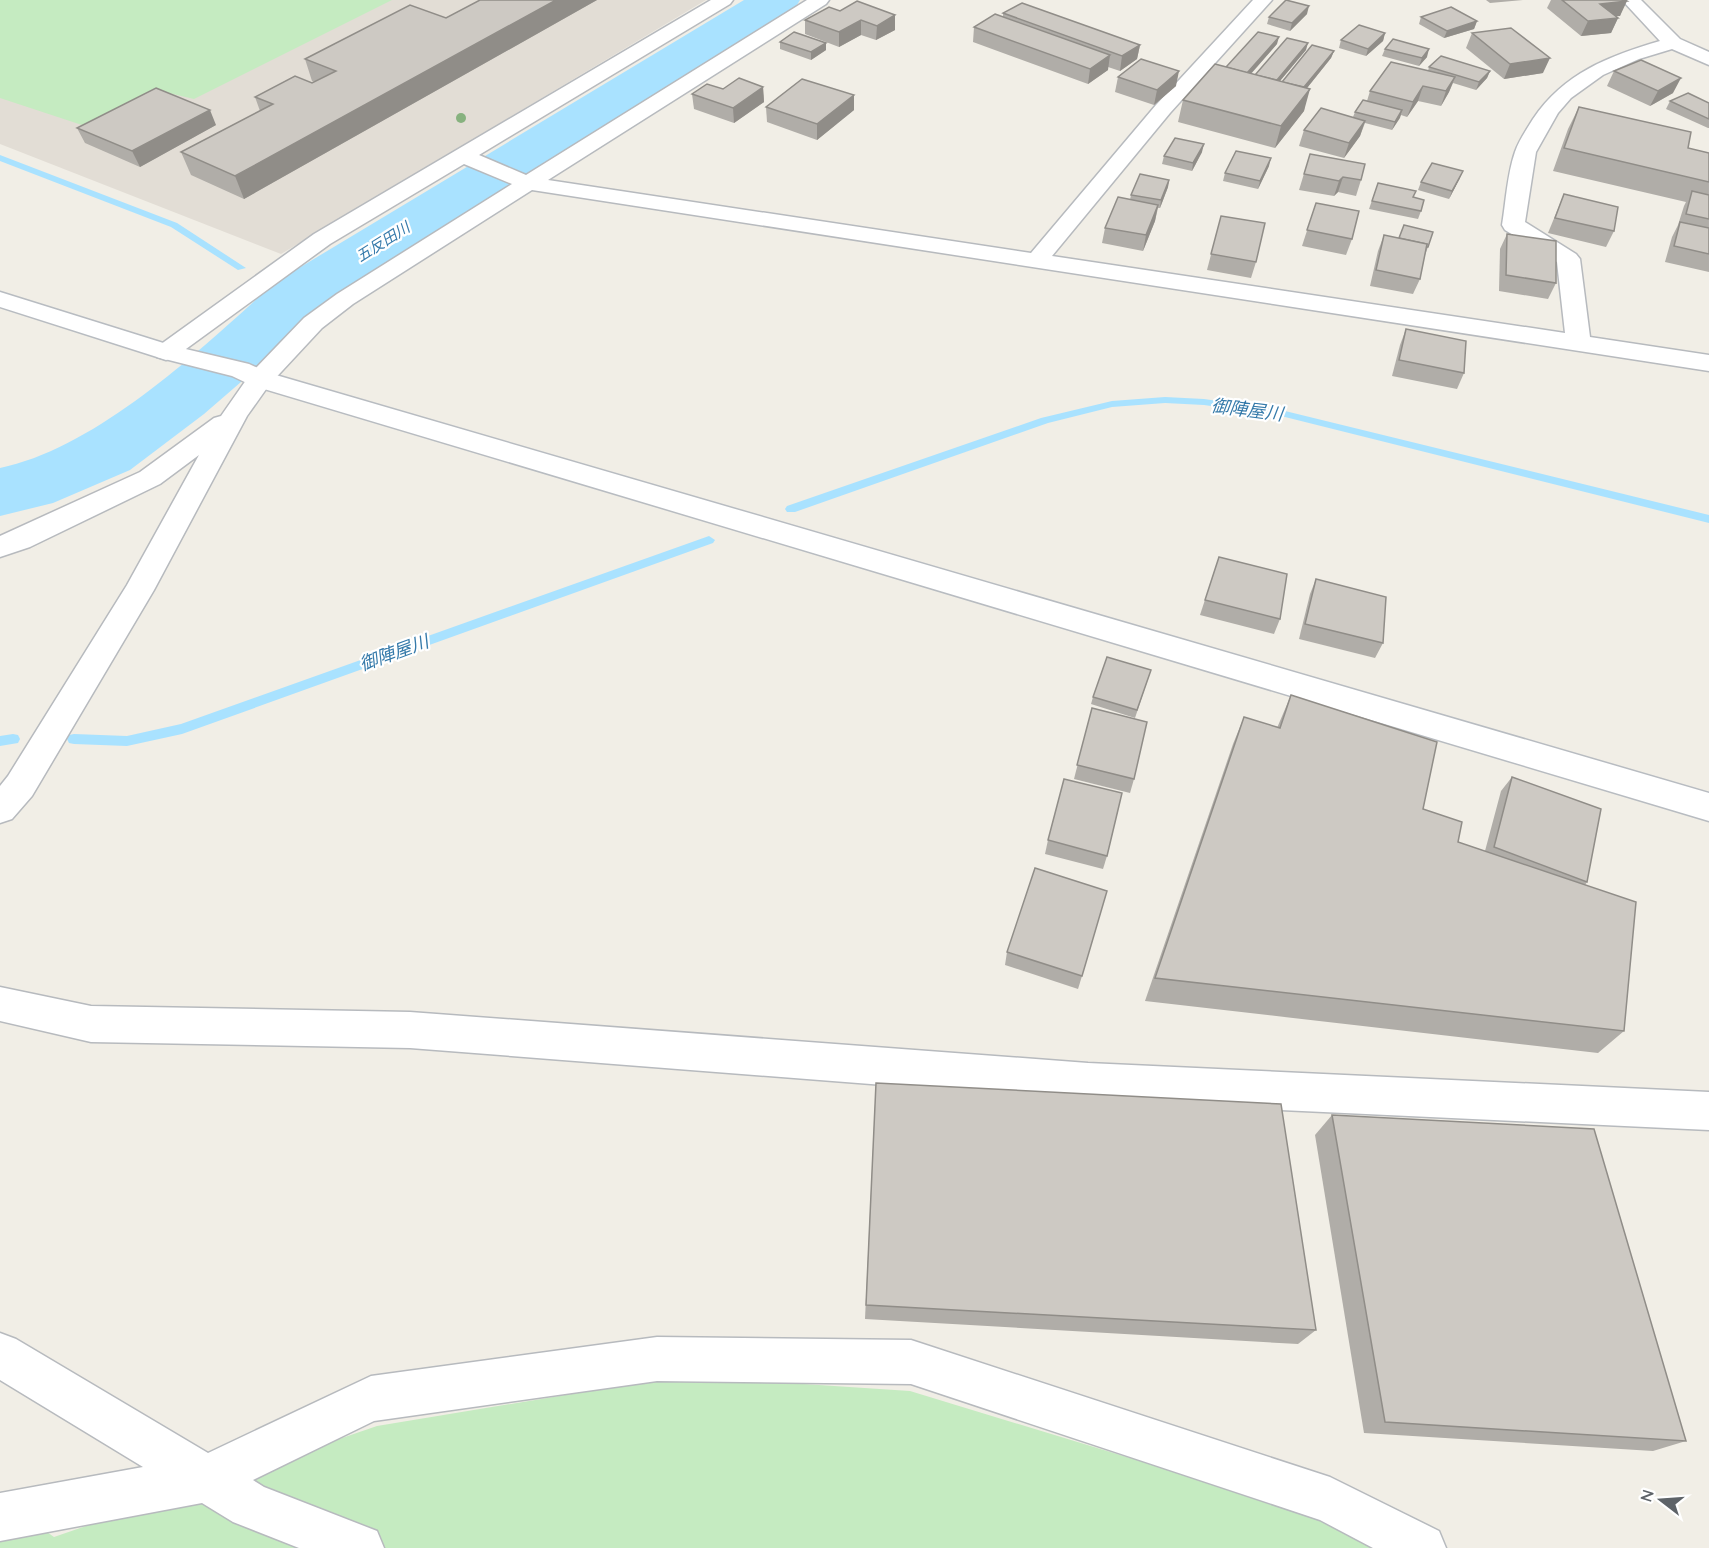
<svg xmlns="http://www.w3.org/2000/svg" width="1709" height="1548" font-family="Quicksand,'Noto Sans JP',sans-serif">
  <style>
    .education { fill: #e2ddd5 }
    .green { fill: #c5ebc1 }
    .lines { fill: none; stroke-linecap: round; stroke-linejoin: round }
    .stream { fill: #a9e2ff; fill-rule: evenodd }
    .river { fill: #a9e2ff; fill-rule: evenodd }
    .street-casing { stroke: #b7babe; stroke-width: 3 }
    .secondary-casing { stroke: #b8bcc1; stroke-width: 3 }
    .street { fill: #fff; fill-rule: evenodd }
    .secondary { fill: #fff; fill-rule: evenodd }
    .tree { fill: #87b27f }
    .wall { fill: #b0ada8 }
    .shaded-wall { fill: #908d88 }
    .building { fill: #cdc9c3; stroke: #908d88; stroke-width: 1.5 }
    .labels { text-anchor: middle; stroke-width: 4.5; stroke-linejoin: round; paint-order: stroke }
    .far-water-label { font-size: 15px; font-style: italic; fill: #357aaa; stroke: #fff }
    .water-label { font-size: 18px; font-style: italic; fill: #357aaa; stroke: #fff }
  </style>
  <rect width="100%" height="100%" fill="#f1eee6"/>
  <polygon class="education" points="0,0 706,0 281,254 0,144"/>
  <g class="green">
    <polygon points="0,0 392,0 194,99 160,91 88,127 0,98"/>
    <polygon points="680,1376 910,1391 1340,1522 1382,1548 0,1548 0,1499 54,1537 377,1426"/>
  </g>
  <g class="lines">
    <g class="stream">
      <polygon points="0,155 177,223 246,268 238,270 171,227 0,161"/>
      <polygon points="1165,397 1204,399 1281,410 1709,515 1709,523 1281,416 1204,405 1165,403 1112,407 1048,423 795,512 787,512 785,509 787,506 1041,418 1112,401"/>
      <polygon points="709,536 715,540 713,543 182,734 127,746 74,744 69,743 67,739 69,735 74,734 127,736 181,724"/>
      <polygon points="13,734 18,735 20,739 18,743 0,746 0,736"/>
    </g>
    <path class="river" d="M744 0H800L794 10 318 309 263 363 204 414 130 470 53 503 0 516V468C97 448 202 349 274 283Z"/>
    <g class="street-casing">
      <g id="street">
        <path d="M711 0H733L730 4 479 155 526 175 807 0H829L826 4 548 180 1031 253 1156 105 1253 0H1272L1170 113 1052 256 1565 333 1557 262 1505 230 1502 225C1506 201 1507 175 1515 152 1519 140 1527 129 1533 119 1564 73 1609 56 1660 41L1622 0H1641L1680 39 1709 52V65L1672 49 1639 59 1603 75 1571 98 1558 113 1536 152 1525 222 1576 254 1580 259 1590 337 1709 355V371L532 190 353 304 322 328 269 385 247 416 154 590 32 796 12 819 0 823V786L8 776 127 585 199 455 160 484 30 547 0 557V536L140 472 214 418 221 416 251 373 304 318 337 294 512 184 464 164 330 244 175 357 166 360 157 357 154 352 157 347 314 234Z"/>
        <polygon points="0,987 91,1006 410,1012 1088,1063 1709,1092 1709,1130 1088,1101 410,1048 91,1042 0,1021"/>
        <polygon points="0,1333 16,1339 208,1453 371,1376 657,1337 911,1340 1330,1477 1439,1531 1446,1548 1373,1548 1320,1520 911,1384 657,1381 374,1421 253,1480 264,1487 377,1531 384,1548 299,1548 233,1522 202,1503 0,1541 0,1493 143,1467 0,1380"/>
      </g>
    </g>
    <g class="secondary-casing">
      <polygon id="secondary" points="0,292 173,346 249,364 269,373 1709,793 1709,821 251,385 232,376 157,357 0,307"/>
    </g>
    <use href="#street" class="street"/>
    <use href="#secondary" class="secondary"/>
  </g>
  <circle class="tree" cx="461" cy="118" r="5"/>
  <g class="wall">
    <polygon points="480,0 597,0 244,199 191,175 181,152 260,111 255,97 315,82 312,81 305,59 446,18"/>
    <polygon points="1486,0 1523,0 1490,3"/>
    <polygon points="1551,0 1625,0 1620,16 1615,16 1618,18 1611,33 1581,36 1547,8"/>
    <polygon points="1003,13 1140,45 1137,59 1120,71 1108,67 1108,70 1088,84 973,42 974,27 1003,17"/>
    <polygon points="1307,14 1290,31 1267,24 1269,17"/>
    <polygon points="895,15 895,30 876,40 861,35 839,47 805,34 805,20"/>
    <polygon points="1421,17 1477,21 1474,29 1444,38 1419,24"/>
    <polygon points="1385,33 1383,41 1366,56 1339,48 1341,40"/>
    <polygon points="1472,33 1543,73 1504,79 1466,48"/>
    <polygon points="780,42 826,43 826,50 811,60 780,49"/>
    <polygon points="1277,44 1251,74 1255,75 1306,50 1280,81 1282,82 1334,51 1331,58 1307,88 1304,111 1275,148 1178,122 1183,100 1226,67"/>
    <polygon points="1385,49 1427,57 1419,66 1382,56"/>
    <polygon points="1429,67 1490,71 1487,78 1476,90 1453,83 1449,92 1441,106 1418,101 1407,117 1401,115 1392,130 1365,123 1360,136 1344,158 1299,146 1304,130 1353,117 1355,112 1367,101 1370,91 1428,71"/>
    <polygon points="1614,71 1673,93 1650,106 1607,86"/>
    <polygon points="1118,77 1176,86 1154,105 1115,92"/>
    <polygon points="763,87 764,102 734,123 694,109 692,94 723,89"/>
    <polygon points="1670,101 1709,103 1709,128 1708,128 1666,109"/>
    <polygon points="766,107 854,110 817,140 767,122"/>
    <polygon points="1579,107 1688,148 1709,153 1709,272 1665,262 1672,237 1678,225 1684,206 1686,202 1553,171 1568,129"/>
    <polygon points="216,125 140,167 85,143 77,128"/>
    <polygon points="1202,152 1192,171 1162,164 1164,156"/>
    <polygon points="1310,154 1361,180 1356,196 1338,192 1334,196 1299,190"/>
    <polygon points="1269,166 1258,189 1223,181 1225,173"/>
    <polygon points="1460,178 1449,199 1418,190 1421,182"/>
    <polygon points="1169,180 1168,187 1160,208 1158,208 1155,221 1143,251 1102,243 1105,228 1130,200 1131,195"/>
    <polygon points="1378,183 1413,197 1421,211 1418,219 1369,209"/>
    <polygon points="1564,194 1614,231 1606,247 1548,233"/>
    <polygon points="1316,203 1352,239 1346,255 1302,246"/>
    <polygon points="1221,216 1256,262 1251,278 1207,270"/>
    <polygon points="1507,234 1556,283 1548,299 1499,291 1500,249"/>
    <polygon points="1384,235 1428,247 1425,255 1420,279 1413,294 1370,286 1378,251"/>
    <polygon points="1406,329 1464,373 1457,389 1392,376 1400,345"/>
    <polygon points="1219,557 1280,619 1274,634 1200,615"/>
    <polygon points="1316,579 1383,643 1375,658 1299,639 1310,594"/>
    <polygon points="1151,670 1135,718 1091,704 1093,697"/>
    <polygon points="1291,695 1423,809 1458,842 1485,851 1501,791 1512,777 1587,882 1585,885 1624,1031 1598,1053 1145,1001 1233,744 1244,717 1277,728"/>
    <polygon points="1092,708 1134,779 1130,793 1074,779"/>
    <polygon points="1048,840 1107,856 1103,869 1045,854"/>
    <polygon points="1007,952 1082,976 1078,989 1005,965"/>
    <polygon points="876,1083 1316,1330 1298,1344 865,1319"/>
    <polygon points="1332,1115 1686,1441 1653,1451 1364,1433 1315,1135"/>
  </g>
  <g class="shaded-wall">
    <polygon points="556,0 597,0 244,199 235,176"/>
    <polygon points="1627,1 1620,16 1593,18 1600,4"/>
    <polygon points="1309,6 1307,14 1290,31 1292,23"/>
    <polygon points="895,15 895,30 876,40 877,26"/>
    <polygon points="1618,18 1611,33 1581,36 1588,21"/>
    <polygon points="861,20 861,35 839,47 839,32"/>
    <polygon points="1477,21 1474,29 1444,38 1447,31"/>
    <polygon points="1385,33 1383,41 1366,56 1368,49"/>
    <polygon points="1279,37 1277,44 1239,87 1241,80"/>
    <polygon points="826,43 826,50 811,60 811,52"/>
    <polygon points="1308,43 1306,50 1269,94 1272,86"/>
    <polygon points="1140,45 1137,59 1120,71 1122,56"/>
    <polygon points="1429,49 1427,57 1419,66 1422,58"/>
    <polygon points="1334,51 1331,58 1295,103 1297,95"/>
    <polygon points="1110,55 1108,70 1088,84 1090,69"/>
    <polygon points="1550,58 1543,73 1504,79 1510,64"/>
    <polygon points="1179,71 1176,86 1154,105 1157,90"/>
    <polygon points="1490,71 1487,78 1476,90 1479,82"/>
    <polygon points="1455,77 1449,92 1441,106 1446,91"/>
    <polygon points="1681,78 1673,93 1650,106 1658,91"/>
    <polygon points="1423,86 1418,101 1407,117 1413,102"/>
    <polygon points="763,87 764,102 734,123 733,108"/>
    <polygon points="1310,89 1304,111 1275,148 1281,126"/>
    <polygon points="854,95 854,110 817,140 817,124"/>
    <polygon points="210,110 216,125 140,167 132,151"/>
    <polygon points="1402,110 1400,118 1392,130 1395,122"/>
    <polygon points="1365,121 1360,136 1344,158 1349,143"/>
    <polygon points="1204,144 1202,152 1192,171 1193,163"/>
    <polygon points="1271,158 1269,166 1258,189 1260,181"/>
    <polygon points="1463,171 1460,178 1449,199 1452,191"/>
    <polygon points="1343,177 1338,192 1334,196 1339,181"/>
    <polygon points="1169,180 1168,187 1160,208 1161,200"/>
    <polygon points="1158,205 1155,221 1143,251 1146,235"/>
  </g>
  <g class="building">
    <polygon points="480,0 556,0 235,176 181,152 273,104 255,97 295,76 312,83 336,71 305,59 410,5 446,18"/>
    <polygon points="1286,0 1309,6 1292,23 1269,17"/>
    <polygon points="1562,0 1625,0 1627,1 1600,4 1618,18 1588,21"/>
    <polygon points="857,1 895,15 877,26 861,20 839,32 805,20 829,7 840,11"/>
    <polygon points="1022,3 1140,45 1122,56 1003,13"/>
    <polygon points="1451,7 1477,21 1447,31 1421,17"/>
    <polygon points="995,14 1110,55 1090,69 974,27"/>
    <polygon points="1359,25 1385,33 1368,49 1341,40"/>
    <polygon points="1511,28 1550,58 1510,64 1472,33"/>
    <polygon points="794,32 826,43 811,52 780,42"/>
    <polygon points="1258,32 1279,37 1247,73 1226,67"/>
    <polygon points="1287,38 1308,43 1277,80 1255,75"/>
    <polygon points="1393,39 1429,49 1422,58 1385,49"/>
    <polygon points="1312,45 1334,51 1304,87 1282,82"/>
    <polygon points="1441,56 1490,71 1479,82 1429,67"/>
    <polygon points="1141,59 1179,71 1157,90 1118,77"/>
    <polygon points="1641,60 1681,78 1658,91 1614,71"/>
    <polygon points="1391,62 1455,77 1446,91 1423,86 1413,102 1370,91"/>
    <polygon points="1215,64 1310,89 1281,126 1183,100"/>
    <polygon points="739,78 763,87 733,108 692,94 707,84 723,89"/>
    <polygon points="802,79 854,95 817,124 766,107"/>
    <polygon points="156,88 210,110 132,151 77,128"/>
    <polygon points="1688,93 1709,103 1709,119 1670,101"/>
    <polygon points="1363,100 1402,110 1395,122 1355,112"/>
    <polygon points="1579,107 1691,132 1688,148 1709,153 1709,182 1564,148"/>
    <polygon points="1321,108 1365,121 1349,143 1304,130"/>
    <polygon points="1175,138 1204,144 1193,163 1164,156"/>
    <polygon points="1236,151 1271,158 1260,181 1225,173"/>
    <polygon points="1310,154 1365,164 1361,180 1343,177 1339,181 1304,174"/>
    <polygon points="1432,163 1463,171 1452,191 1421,182"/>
    <polygon points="1140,174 1169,180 1161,200 1131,195"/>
    <polygon points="1378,183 1416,191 1413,197 1424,200 1421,211 1372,201"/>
    <polygon points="1692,191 1709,195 1709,219 1686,214"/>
    <polygon points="1564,194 1618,207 1614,231 1555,218"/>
    <polygon points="1118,197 1158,205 1146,235 1105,228"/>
    <polygon points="1316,203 1359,211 1352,239 1307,230"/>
    <polygon points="1221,216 1265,223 1256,262 1211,254"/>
    <polygon points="1680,222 1709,228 1709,254 1674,246"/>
    <polygon points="1404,225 1433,232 1428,247 1426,247 1427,244 1399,238"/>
    <polygon points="1507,234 1556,241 1556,283 1506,275"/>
    <polygon points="1384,235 1427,244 1420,279 1376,270"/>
    <polygon points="1406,329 1466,341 1464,373 1399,360"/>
    <polygon points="1219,557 1287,574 1280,619 1205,600"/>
    <polygon points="1316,579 1386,597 1383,643 1305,624"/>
    <polygon points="1107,657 1151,670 1137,710 1093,697"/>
    <polygon points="1291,695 1437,742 1423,809 1462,822 1458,842 1636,902 1624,1031 1155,978 1244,717 1280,728"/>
    <polygon points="1092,708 1147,722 1134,779 1077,765"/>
    <polygon points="1512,777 1601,809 1587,882 1494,847"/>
    <polygon points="1064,779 1122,793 1107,856 1048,840"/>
    <polygon points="1035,868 1107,891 1082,976 1007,952"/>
    <polygon points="876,1083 1281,1104 1316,1330 866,1305"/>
    <polygon points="1332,1115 1594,1129 1686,1441 1385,1422"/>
  </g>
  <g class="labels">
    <g class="far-water-label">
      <text transform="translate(383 242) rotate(-32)" y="5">五反田川</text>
    </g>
    <g class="water-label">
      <text transform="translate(1247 410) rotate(7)" y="6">御陣屋川</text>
      <text transform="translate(394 653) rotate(-20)" y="6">御陣屋川</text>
    </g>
  </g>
  <g transform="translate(1661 1500) rotate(287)" stroke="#ffffff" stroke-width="4.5" paint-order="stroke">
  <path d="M0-4.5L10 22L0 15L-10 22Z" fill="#5e6368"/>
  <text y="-9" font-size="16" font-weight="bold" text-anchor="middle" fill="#5e6368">N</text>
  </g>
</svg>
